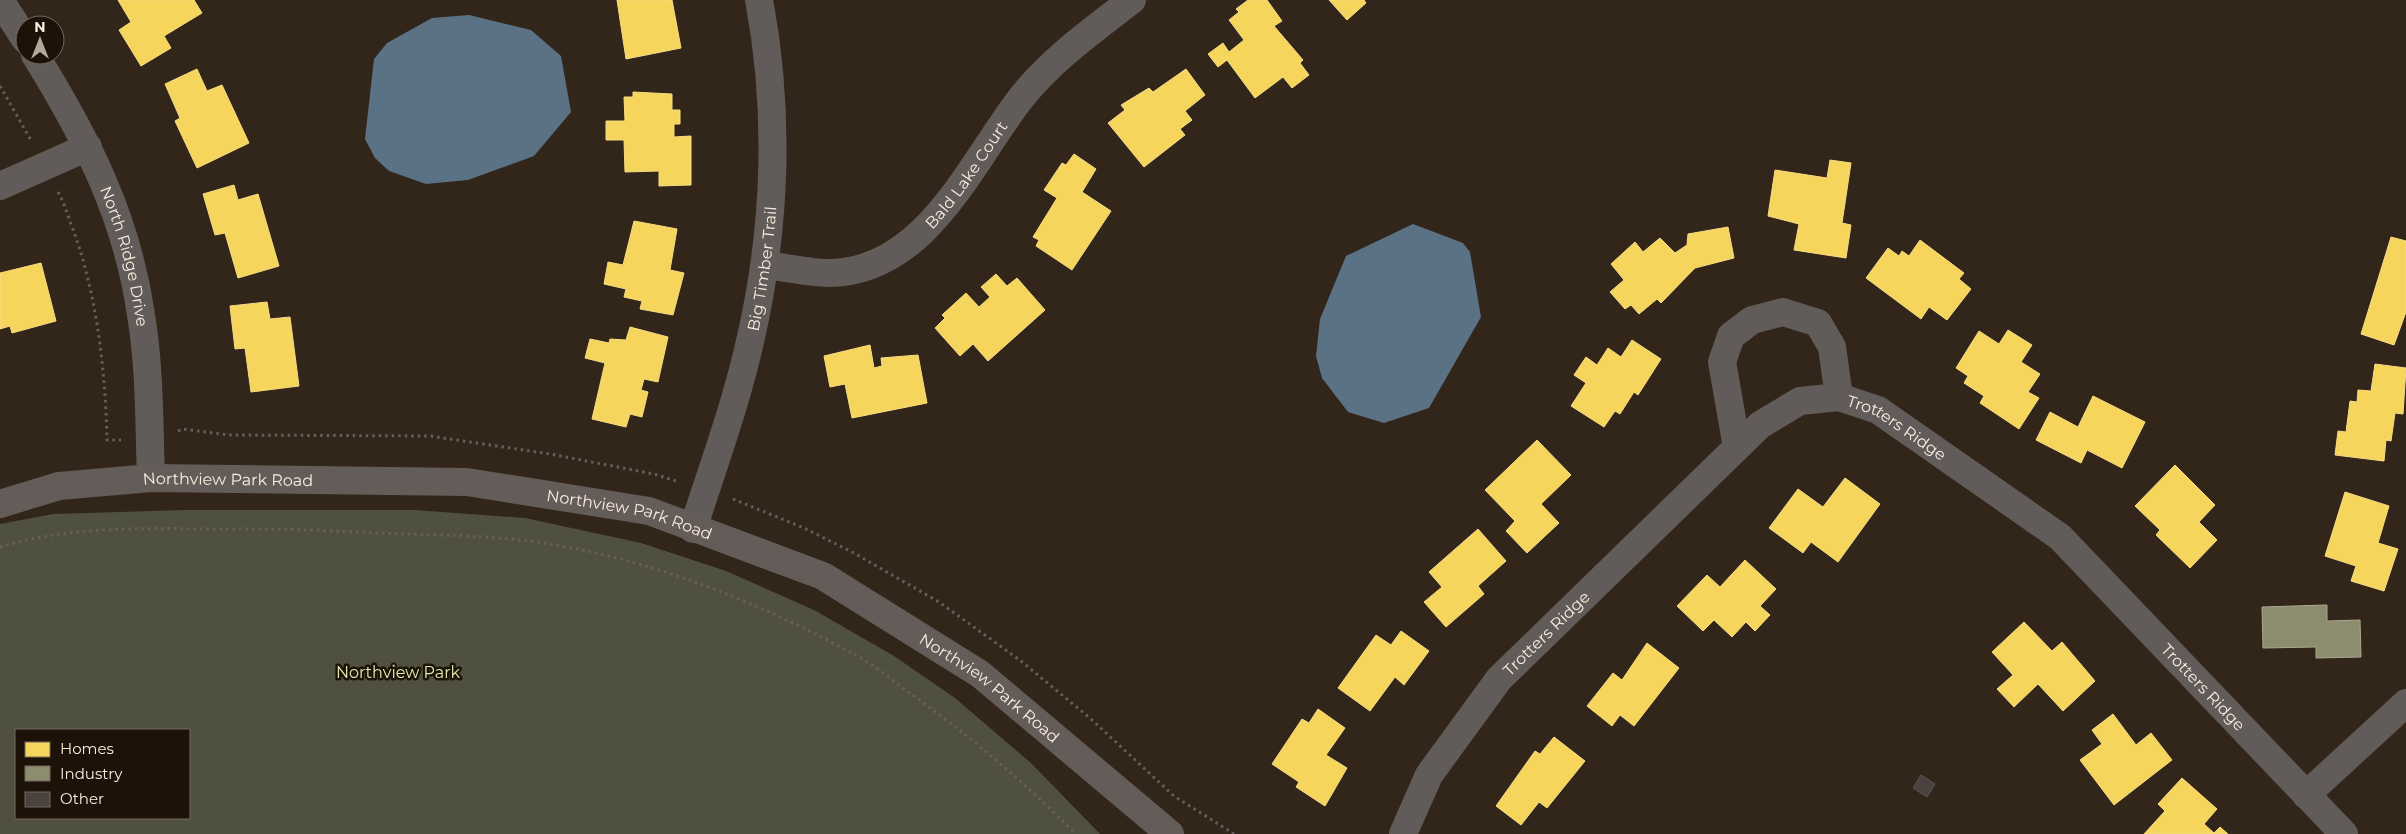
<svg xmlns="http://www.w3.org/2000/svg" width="2406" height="834" font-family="Montserrat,sans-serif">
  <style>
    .green { fill: #4f513e; fill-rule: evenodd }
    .water { fill: #5b7184 }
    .homes { fill: #f6d55c; stroke: #f8dc83 }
    .industry { fill: #8c8c6e; stroke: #ada990 }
    .building { fill: #4b4240; stroke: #5d5353 }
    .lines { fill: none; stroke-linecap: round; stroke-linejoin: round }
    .path { stroke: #665f5b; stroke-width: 3; stroke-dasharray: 2.5 4; stroke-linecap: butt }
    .street { stroke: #615b59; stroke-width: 28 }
    .secondary { stroke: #645c58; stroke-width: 28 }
    .labels { text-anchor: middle; stroke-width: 5; stroke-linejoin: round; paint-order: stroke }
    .street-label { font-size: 16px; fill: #fbecdf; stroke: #1c1208 }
    .park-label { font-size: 16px; fill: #ddeab0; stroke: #1c1208 }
  </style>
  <rect width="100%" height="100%" fill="#32261a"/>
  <path class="green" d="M186 510H415L525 518 641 543 726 571 814 610 894 656 955 698 1032 764 1100 834H0V524L53 514ZM16 730H189V818H16Z"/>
  <g class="water">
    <polygon points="469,15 531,30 561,56 571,112 534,156 468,180 426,184 389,171 375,158 365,139 374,59 387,43 432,18"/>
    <polygon points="1413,224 1463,243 1470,252 1481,317 1429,408 1384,423 1348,412 1322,378 1316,356 1320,319 1346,256"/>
  </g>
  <g class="homes">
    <polygon points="118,0 194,0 202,13 164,36 171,48 141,66 119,30 131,22"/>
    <polygon points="617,0 672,0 681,48 626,59"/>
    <polygon points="1248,0 1267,0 1282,21 1274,26 1303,60 1300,63 1309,75 1292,88 1283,77 1255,98 1227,60 1218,67 1208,54 1223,43 1229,52 1244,40 1229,20 1239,12 1236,9"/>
    <polygon points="1329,0 1364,0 1366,3 1347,20"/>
    <polygon points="197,69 207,91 222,85 249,143 197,168 175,121 180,118 165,84"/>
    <polygon points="1186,69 1205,95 1185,111 1192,120 1180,129 1185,135 1144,167 1108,123 1125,110 1121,105 1149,88 1153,92"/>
    <polygon points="633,92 672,94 672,110 680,110 680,124 674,124 674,137 691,136 691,185 659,186 659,171 625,172 624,140 606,140 606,121 625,121 624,97 633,97"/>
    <polygon points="1074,154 1096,169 1082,192 1111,211 1072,270 1036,246 1039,240 1033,237 1057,198 1044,190 1062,163 1066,165"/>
    <polygon points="1830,160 1851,163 1842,223 1851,225 1846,258 1794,250 1799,224 1768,216 1775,170 1827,178"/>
    <polygon points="234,185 238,200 258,194 279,266 238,278 225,233 215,235 203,194"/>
    <polygon points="634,221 677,229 670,270 684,273 673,315 640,309 642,301 624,297 626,289 604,284 608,262 623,265"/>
    <polygon points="1728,227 1734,258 1695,268 1661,303 1657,299 1639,314 1631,305 1625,309 1610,292 1624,280 1611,264 1635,242 1643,252 1660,238 1675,253 1687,245 1688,234"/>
    <polygon points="2391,237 2406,241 2406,312 2394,345 2361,334"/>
    <polygon points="1920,240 1964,273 1959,279 1971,289 1947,320 1929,307 1921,319 1866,278 1888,248 1899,256 1902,251 1909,256"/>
    <polygon points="41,263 56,321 12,333 10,326 0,329 0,273"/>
    <polygon points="996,274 1007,286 1017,278 1045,310 988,361 973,344 960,356 935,328 945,318 942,315 966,293 979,307 990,297 981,287"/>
    <polygon points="267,302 270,319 290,317 299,386 251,392 245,348 235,349 230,306"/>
    <polygon points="630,327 668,337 658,382 644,379 641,390 648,392 642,417 630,414 626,427 592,419 605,363 585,358 590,339 609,343 610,339 626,340"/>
    <polygon points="2008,330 2032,345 2021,362 2040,374 2028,392 2039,398 2019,429 1980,403 1984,396 1964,383 1968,376 1956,368 1979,331 1999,344"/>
    <polygon points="1632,340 1661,359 1638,395 1634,392 1620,414 1615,411 1604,427 1571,406 1586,383 1574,375 1586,357 1597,365 1608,348 1621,357"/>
    <polygon points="870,345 874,368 882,366 881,358 918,355 927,403 852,418 845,384 830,387 824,356"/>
    <polygon points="2375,364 2406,368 2403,414 2395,413 2391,441 2386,440 2384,461 2335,455 2338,431 2346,432 2350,401 2357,402 2358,390 2371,391"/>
    <polygon points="2093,396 2145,422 2122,468 2087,450 2081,463 2036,440 2050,412 2078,427"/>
    <polygon points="1537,440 1571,475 1541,504 1559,523 1527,553 1506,531 1515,521 1485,490"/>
    <polygon points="2175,465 2215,505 2199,522 2217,540 2190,568 2156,535 2160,530 2135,506"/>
    <polygon points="1845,478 1880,504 1838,562 1811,542 1803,553 1769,528 1798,489 1823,507"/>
    <polygon points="2345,492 2389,506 2378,543 2398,549 2384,591 2351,581 2356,566 2325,556"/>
    <polygon points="1478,529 1506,561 1478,586 1484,594 1446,627 1424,602 1442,587 1429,572"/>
    <polygon points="1745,560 1776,589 1760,606 1770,615 1755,631 1746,622 1732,637 1714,620 1703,631 1677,606 1707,575 1720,587"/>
    <polygon points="2024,622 2052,651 2062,642 2095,681 2063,711 2038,684 2014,707 1997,689 2013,675 1992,652"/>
    <polygon points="1401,631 1429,651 1404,685 1395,677 1370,711 1338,688 1376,635 1391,645"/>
    <polygon points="1647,643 1679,668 1634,726 1620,715 1612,726 1587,706 1613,673 1622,680"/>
    <polygon points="1318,709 1345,728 1326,755 1347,768 1325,806 1296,787 1299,782 1272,764 1302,719 1309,723"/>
    <polygon points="2113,714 2136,745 2151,733 2172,760 2114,805 2080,760 2102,744 2092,730"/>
    <polygon points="1554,737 1585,761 1547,808 1539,802 1521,825 1496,806 1535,751 1540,754"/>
    <polygon points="2182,778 2217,809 2204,824 2214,833 2220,827 2228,834 2144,834 2165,811 2158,804"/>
  </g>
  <polygon class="industry" points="2327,605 2327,621 2360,620 2361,657 2316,658 2316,647 2263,648 2262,607"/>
  <polygon class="building" points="1921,775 1935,784 1927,797 1913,788"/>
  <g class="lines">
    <g class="path">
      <polyline points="0,86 32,142"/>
      <path d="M58 192C64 202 67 213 71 224 97 293 105 367 107 440H121"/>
      <polyline points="178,431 183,429 228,435 430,436 550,454 654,474 679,482"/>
      <polyline points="733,499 804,528 854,553 939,602 1021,661 1091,719 1174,796 1234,834"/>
      <path d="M0 547C82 522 171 530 255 529 304 529 353 532 401 534 444 535 487 536 530 541 644 556 764 603 864 660 880 669 896 683 911 694 970 736 1025 783 1076 834"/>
    </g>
    <g class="street">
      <polyline points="0,0 25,39"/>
      <path id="s1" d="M35 55C87 139 127 217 141 315 150 369 149 424 151 478"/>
      <polyline points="0,186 88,147"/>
      <path id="s2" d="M765 265C785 267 808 273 828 273 925 273 970 164 1021 98 1052 59 1093 30 1132 0"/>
      <polyline points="1737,447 1722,362 1731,336 1752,320 1783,312 1818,323 1832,347 1839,397"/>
      <path id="s3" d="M693 529C713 466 737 402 751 337 776 227 780 111 759 0"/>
      <polyline points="2306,795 2406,703"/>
      <path id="s4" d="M1403 834 1429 775 1499 679 1760 425 1800 401 1839 397 1878 410 2060 537 2344 834"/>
    </g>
    <path class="secondary" id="s5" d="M0 504 59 486 151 478 467 482 649 511 823 576 980 674 1170 834"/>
  </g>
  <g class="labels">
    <g class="street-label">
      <text dy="6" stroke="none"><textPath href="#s2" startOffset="241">Bald Lake Court</textPath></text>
      <text dy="6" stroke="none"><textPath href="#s1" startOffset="222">North Ridge Drive</textPath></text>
      <text dy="6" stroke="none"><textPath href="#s3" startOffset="270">Big Timber Trail</textPath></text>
      <text dy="6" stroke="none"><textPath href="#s4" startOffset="699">Trotters Ridge</textPath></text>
      <text dy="6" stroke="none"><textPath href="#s5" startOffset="231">Northview Park Road</textPath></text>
      <text dy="6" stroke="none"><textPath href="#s5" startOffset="636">Northview Park Road</textPath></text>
      <text dy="6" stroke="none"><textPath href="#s4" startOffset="249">Trotters Ridge</textPath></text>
      <text dy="6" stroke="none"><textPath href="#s4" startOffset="1104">Trotters Ridge</textPath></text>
      <text dy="6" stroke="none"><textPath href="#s5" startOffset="1041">Northview Park Road</textPath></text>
    </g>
    <g class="park-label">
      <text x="398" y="678">Northview Park</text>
    </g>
  </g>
  <rect x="15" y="729" width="175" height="90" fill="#1c1208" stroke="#75695e"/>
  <rect x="25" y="742" width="25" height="15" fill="#f6d55c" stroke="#75695e"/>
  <text x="60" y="754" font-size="15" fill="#fbecdf">Homes</text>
  <rect x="25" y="766" width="25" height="15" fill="#8c8c6e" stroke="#75695e"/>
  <text x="60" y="779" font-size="15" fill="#fbecdf">Industry</text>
  <rect x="25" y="792" width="25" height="15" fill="#4b4240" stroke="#75695e"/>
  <text x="60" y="804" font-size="15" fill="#fbecdf">Other</text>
  <g transform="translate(40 40)"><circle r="24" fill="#1c1208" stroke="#75695e"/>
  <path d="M0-4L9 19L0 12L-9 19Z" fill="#b5a79a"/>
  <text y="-8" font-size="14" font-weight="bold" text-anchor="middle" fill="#fbecdf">N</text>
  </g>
</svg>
